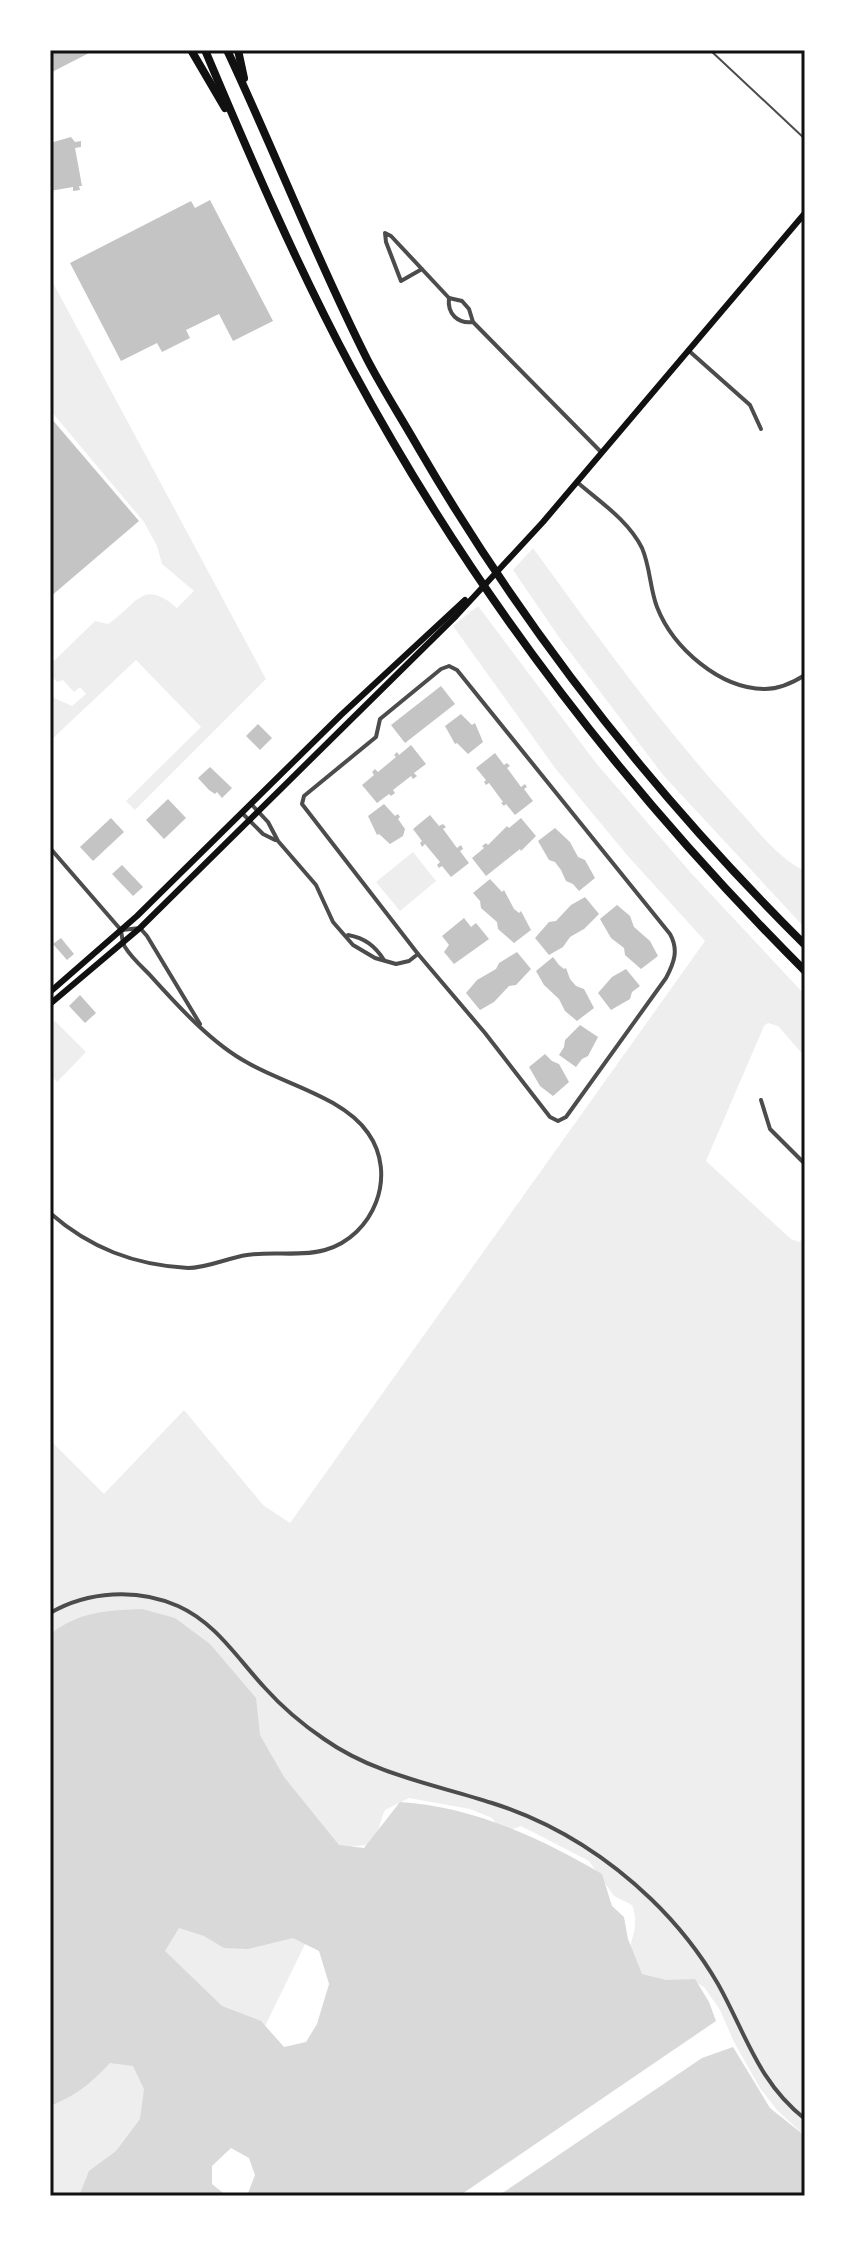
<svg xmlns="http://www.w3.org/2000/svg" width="855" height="2246" font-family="Arial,sans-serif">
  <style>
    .green { fill: #eee }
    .water { fill: #d9d9d9; fill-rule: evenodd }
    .building { fill: #c4c4c4 }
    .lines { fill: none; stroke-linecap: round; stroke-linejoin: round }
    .service { stroke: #4c4c4c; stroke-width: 2 }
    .minor { stroke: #4c4c4c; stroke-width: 4 }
    .secondary { stroke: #111; stroke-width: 6 }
    .motorway { stroke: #111; stroke-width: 8 }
    .neatline { fill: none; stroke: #111; stroke-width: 3 }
  </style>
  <rect width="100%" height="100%" fill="#fff"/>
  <g class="green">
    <path d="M52 281 266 679 135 810 126 801 201 727 136 660 50 741V691L54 698 72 706 86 694 80 687 74 692 63 680 57 682 51 676 52 663 95 621 108 624C137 606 141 577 177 608L194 591 162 564 157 546 144 522 50 410V283Z"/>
    <path d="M533 548C597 636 660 724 734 805 756 828 776 857 805 871V928L663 775 561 640 513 570Z"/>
    <path d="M478 606 596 763 691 873 805 995V1057L778 1026 768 1023 764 1026 706 1161 791 1239 799 1242 805 1237V1987L801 1991 805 1996V2136L777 2110 760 2088 734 2042 720 2010 704 1987 690 1979 643 1986 627 1954C633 1938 639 1922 632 1905L614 1896 589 1861 521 1826 507 1831 499 1828 492 1818 470 1809 409 1798 385 1810C375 1831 382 1847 353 1846L182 2196H50V1440L104 1494 184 1410 263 1505 290 1523 705 941 627 855 555 768 453 626Z"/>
    <polygon points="413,852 436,881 400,911 376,882"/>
    <polygon points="55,1021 86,1052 57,1082 50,1075 50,1027"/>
  </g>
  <g class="water">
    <path d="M142 1609 175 1618 210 1644 256 1698 260 1735 284 1777 339 1845 364 1848 400 1802C471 1806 541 1838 602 1874L612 1906 624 1917 628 1939 642 1974 666 1980 695 1979 709 2002 716 2021 459 2196H243L248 2193 255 2175 249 2158 231 2148 212 2166V2184L227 2196H79L89 2171 116 2151 140 2119 144 2089 133 2066 110 2063C90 2084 77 2095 50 2106V1634C81 1611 104 1611 142 1609ZM179 1928 204 1936 224 1948 248 1949 293 1938 319 1951 329 1984 317 2024 306 2042 284 2047 261 2021 222 2006 165 1951Z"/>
    <polygon points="733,2047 770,2108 805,2136 805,2196 498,2196 702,2058"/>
  </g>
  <g class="building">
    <polygon points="50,50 95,50 50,73"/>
    <polygon points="71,137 75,142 81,141 81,147 75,148 82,186 79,186 80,190 73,191 73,187 50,191 50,143"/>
    <polygon points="210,200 273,321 233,341 219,314 186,330 190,338 162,352 157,343 121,361 70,263 191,201 195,208"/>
    <polygon points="50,417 139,521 50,597"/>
    <polygon points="441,686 455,704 405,743 391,725"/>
    <polygon points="461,714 472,725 475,723 483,742 468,754 457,743 455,744 445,726"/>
    <polygon points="258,724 272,738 260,750 246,736"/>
    <polygon points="411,745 426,764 414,773 417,776 413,779 411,776 393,790 395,793 391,796 389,794 377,803 362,785 374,775 372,772 375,769 378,772 396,757 394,755 397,752 399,755"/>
    <polygon points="495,753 504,765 507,763 510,766 507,768 521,787 525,784 527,787 524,789 533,801 515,815 506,804 504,806 501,803 503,802 489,783 486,785 484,782 486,780 476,768"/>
    <polygon points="210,767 232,788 222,798 217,792 215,794 209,790 198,778"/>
    <polygon points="168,799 186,818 164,839 146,820"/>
    <polygon points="384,804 395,816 398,814 400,817 398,819 405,829 403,836 390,844 379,834 377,835 368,816"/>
    <polygon points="430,815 439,826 443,824 446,827 443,829 457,848 461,845 463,849 460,851 469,863 451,877 442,866 439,868 437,865 440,862 425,844 422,847 420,843 422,841 413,829"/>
    <polygon points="111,818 124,832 93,861 80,847"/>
    <polygon points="521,818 536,836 521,851 520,849 486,876 472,858 484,848 482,846 486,843 488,845 507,826 509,828"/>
    <polygon points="555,828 570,842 578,857 585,860 595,878 579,891 573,884 566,881 561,870 555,862 549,860 538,841"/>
    <polygon points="122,865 143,887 133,896 112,874"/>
    <polygon points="490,879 502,892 504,890 514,909 519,913 521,911 531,930 514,943 498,929 497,922 481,908 480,901 473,893"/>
    <polygon points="585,897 599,914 584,929 570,937 563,947 549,955 535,938 549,922 556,921 571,905"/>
    <polygon points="617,905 630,916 634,927 650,941 658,956 641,969 625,955 624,948 611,938 600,919"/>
    <polygon points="464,918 471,927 476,923 489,939 454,964 444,952 449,945 442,936"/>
    <polygon points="61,938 74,954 67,960 53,944"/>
    <polygon points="517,952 531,969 516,985 509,986 494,1002 480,1010 466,993 477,980 496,969 499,963"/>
    <polygon points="553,957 559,965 564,969 566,968 570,979 576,986 584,989 594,1008 577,1021 565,1011 559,999 544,985 536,971"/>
    <polygon points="626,969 640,986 632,992 630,999 611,1010 598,993 612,977"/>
    <polygon points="80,995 96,1013 85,1023 69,1006"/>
    <polygon points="580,1025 598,1037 588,1056 582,1059 576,1067 559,1055 564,1047 565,1040"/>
    <polygon points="545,1054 552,1061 559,1064 569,1082 553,1096 540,1086 529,1067"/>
  </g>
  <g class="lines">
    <polyline class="service" points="710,50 805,139"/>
    <g class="minor">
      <polyline points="422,269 401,281 386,242 385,233 391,236 449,298 462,301 469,309 473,322 602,453"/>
      <path d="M449 298C447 314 458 324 473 322"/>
      <polyline points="688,350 750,405 761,429"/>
      <path d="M577 482C600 502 628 520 642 548 650 566 650 589 657 607 673 648 720 689 765 689 779 689 794 682 805 675"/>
      <path d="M449 666 457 670 670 934C679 950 674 963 666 978L566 1117 558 1121 550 1117 485 1033 418 954 302 804 304 796 376 737 380 719 441 669Z"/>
      <polyline points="252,805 268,822 278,841 316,885 333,922 353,945 375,958 396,964 409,961 418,954"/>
      <polyline points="243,814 263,834 275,840"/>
      <polyline points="50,848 121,930"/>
      <polyline points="122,930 140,928 147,936 200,1024"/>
      <path d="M348 935C365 938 375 946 384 960"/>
      <polyline points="761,1100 770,1129 805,1164"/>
      <path d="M50 1213C90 1248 134 1265 188 1268 207 1268 227 1258 247 1255 273 1251 300 1257 325 1250 374 1236 398 1175 368 1133 343 1097 284 1084 248 1063 212 1044 177 1005 149 974 141 966 131 957 125 947 122 942 122 936 121 930"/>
      <path d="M50 1613C88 1591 137 1588 178 1606 216 1623 237 1658 265 1688 282 1707 302 1724 324 1739 375 1775 434 1784 492 1803 552 1822 606 1856 651 1899 677 1924 700 1953 718 1984 746 2034 758 2082 805 2119"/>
    </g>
    <g class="secondary">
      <polyline points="50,992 137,916 341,715 465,600"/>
      <polyline points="50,1004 140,928 456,616 543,522 805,213"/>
    </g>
    <g class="motorway">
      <polyline points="191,50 225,108"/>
      <path d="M205 50C250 157 297 266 352 369 472 592 626 792 805 971"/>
      <path d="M227 50C275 152 316 258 367 359 383 390 402 419 419 449 525 631 655 796 805 945"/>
      <polyline points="238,50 244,78"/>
    </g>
  </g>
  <rect width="855" height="2246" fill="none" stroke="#ffffff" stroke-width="104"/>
  <rect x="52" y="52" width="751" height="2142" class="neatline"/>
</svg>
